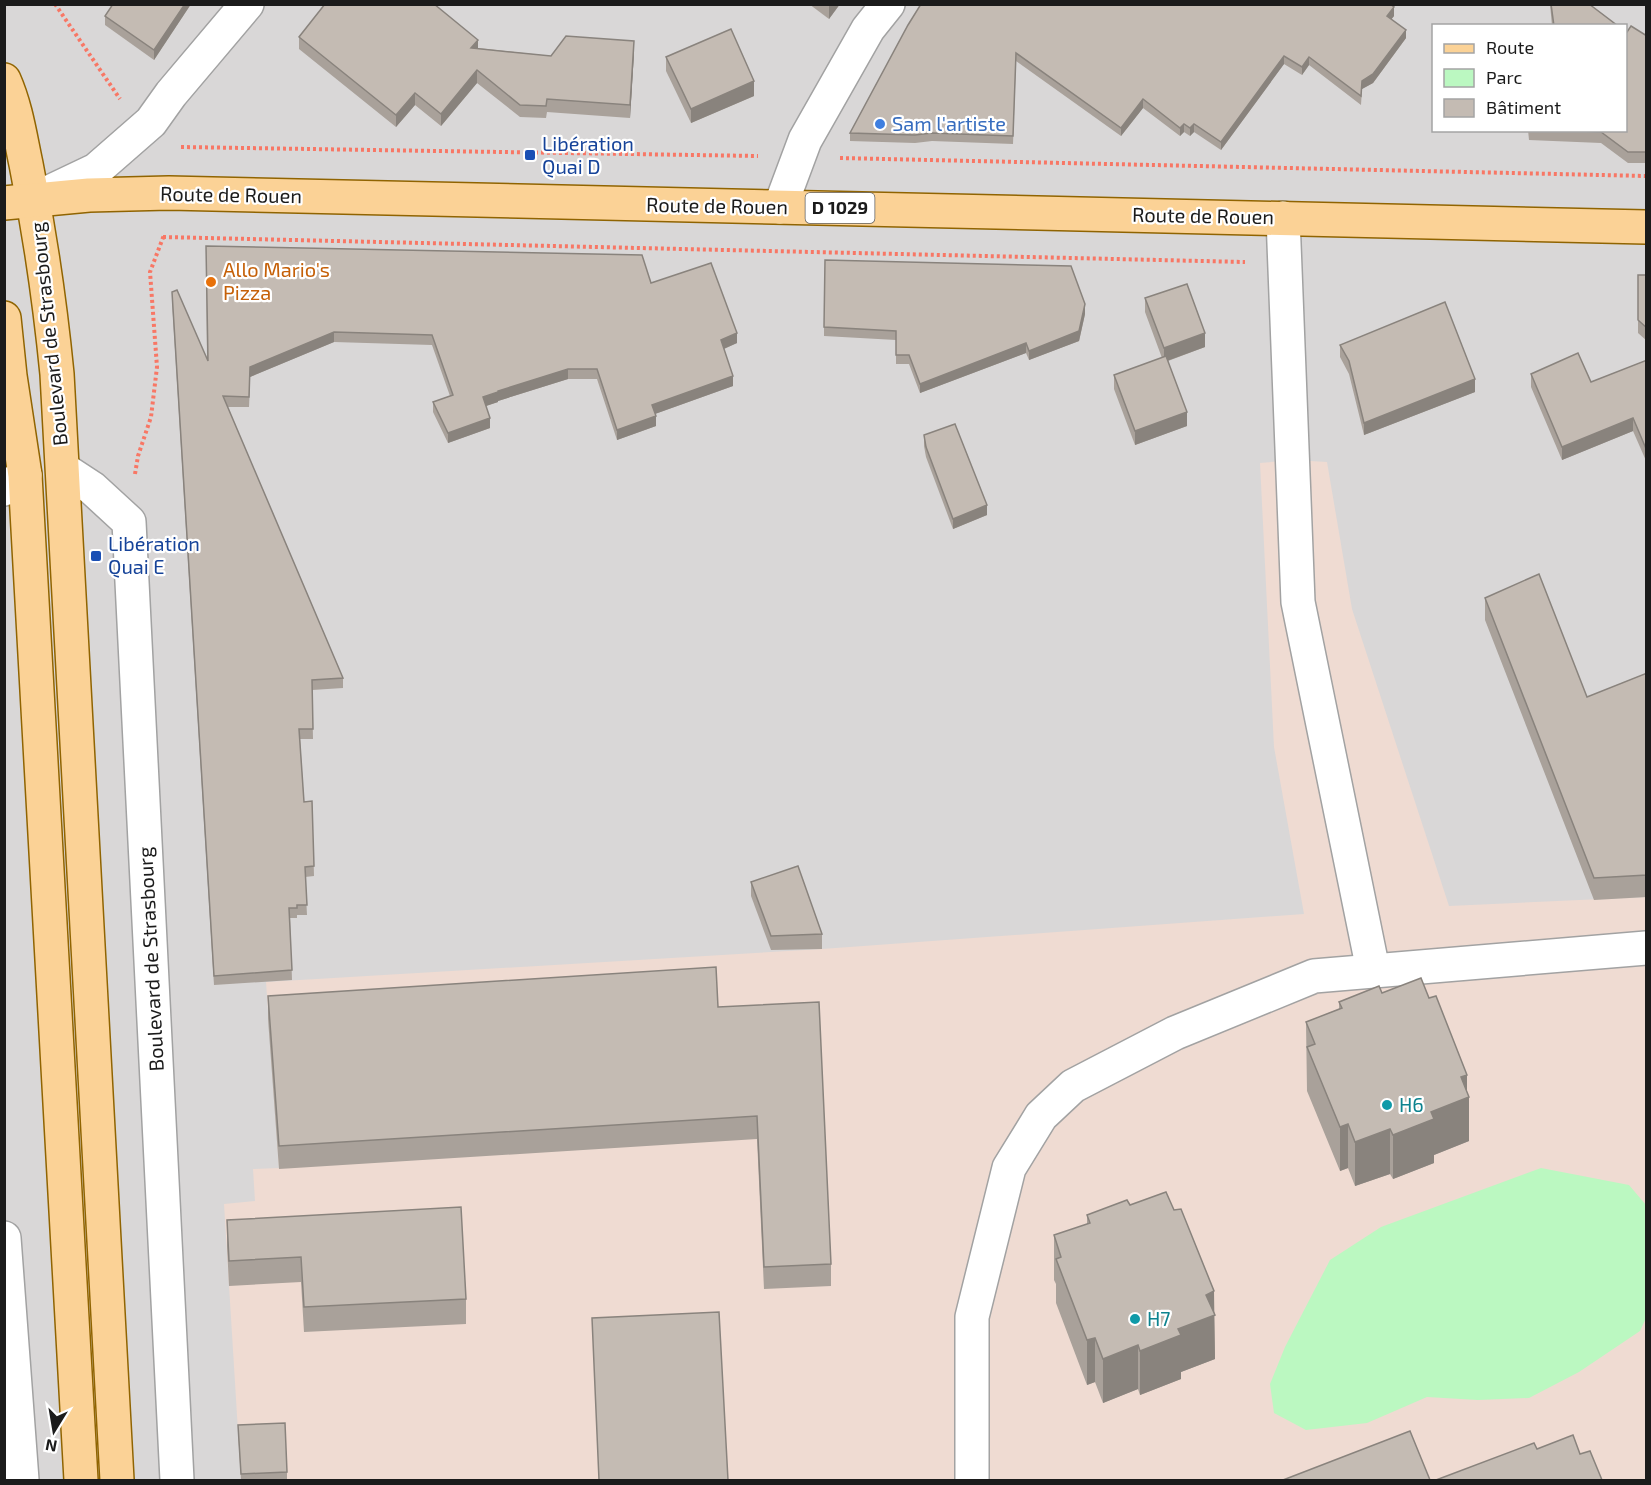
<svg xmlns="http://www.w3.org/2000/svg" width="1651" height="1485" font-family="'Exo 2',sans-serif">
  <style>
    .residential { fill: #d9d7d7; fill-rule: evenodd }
    .military { fill: #efdbd2 }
    .park { fill: #bbf8c1 }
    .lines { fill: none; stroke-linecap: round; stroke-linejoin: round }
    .minor-casing { stroke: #a2a2a2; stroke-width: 36 }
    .major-casing { stroke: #906401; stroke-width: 36 }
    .path { stroke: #f87765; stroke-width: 4; stroke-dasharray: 3 3; stroke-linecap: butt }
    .minor { stroke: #fff; stroke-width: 33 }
    .major { stroke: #fbd296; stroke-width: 33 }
    .wall { fill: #a9a19a }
    .shaded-wall { fill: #89837d }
    .building { fill: #c4bbb3; stroke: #89837d; stroke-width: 1.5 }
    .shop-dot { fill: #3f7fe0; stroke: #fff; stroke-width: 2 }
    .transit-dot { fill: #1a4fb4; stroke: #fff; stroke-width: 2 }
    .food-dot { fill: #e8710a; stroke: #fff; stroke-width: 2 }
    .culture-dot { fill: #0f9aa8; stroke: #fff; stroke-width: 2 }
    .labels { text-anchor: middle; stroke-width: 4.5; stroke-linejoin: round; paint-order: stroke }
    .shield { fill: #fff; stroke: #5f5f5f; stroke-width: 1.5 }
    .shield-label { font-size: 18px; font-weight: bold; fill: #1b1b1b }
    .shop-label { font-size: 20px; fill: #366cbe; stroke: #fff; text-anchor: start }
    .transit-label { font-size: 20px; fill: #164399; stroke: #fff; text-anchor: start }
    .street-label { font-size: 20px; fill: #1b1b1b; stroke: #fff }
    .food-label { font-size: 20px; fill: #c56008; stroke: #fff; text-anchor: start }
    .culture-label { font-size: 20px; fill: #0d838f; stroke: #fff; text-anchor: start }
  </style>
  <rect width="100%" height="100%" fill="#ece8e0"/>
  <path class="residential" d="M5 5H1646V1480H5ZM1434 26H1626V130H1434Z"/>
  <polygon class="military" points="1293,460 1327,462 1352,609 1449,906 1646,897 1646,1480 241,1480 224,1204 255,1201 253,1169 279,1168 266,982 822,949 1304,914 1274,747 1260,463"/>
  <polygon class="park" points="1541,1168 1629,1185 1646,1205 1646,1318 1640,1331 1579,1372 1529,1398 1478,1400 1427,1397 1367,1423 1306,1430 1274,1413 1270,1384 1285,1347 1330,1260 1381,1227"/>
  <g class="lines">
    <g class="minor-casing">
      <g id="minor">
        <polyline points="35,199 96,170 151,122 171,94 247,4"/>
        <polyline points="780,207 805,140 868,29 888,4"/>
        <polyline points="1283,218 1298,602 1373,970"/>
        <polyline points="63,469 92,488 129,522 177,1480"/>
        <polyline points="4,489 25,475"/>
        <polyline points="4,1238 22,1480"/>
        <polyline points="972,1480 972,1317 1009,1168 1041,1116 1073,1086 1175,1033 1314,976 1646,948"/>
      </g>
    </g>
    <g class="major-casing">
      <g id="major">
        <path d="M4 80C16 107 20 136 26 164 40 234 50 303 57 374L117 1480"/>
        <polyline points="4,203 89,195 169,193 1646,227"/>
        <polyline points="4,318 10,376 25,475 81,1480"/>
      </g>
    </g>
    <g class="path">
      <polyline points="55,4 120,99"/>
      <polyline points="181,147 758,156"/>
      <polyline points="840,158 1646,176"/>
      <polyline points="163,237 1245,262"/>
      <polyline points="135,474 138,456 151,417 157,367 150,272 164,235"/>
    </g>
    <use href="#minor" class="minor"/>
    <use href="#major" class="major"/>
  </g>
  <g class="wall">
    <polygon points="191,4 154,60 105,25 105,16"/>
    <polygon points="809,4 840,4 829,19"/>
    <polygon points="921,4 1394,16 1391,19 1406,38 1373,83 1362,89 1361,105 1309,65 1302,75 1284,64 1221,150 1194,132 1190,136 1184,132 1180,136 1143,108 1121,136 1016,61 1013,144 932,141 915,143 850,141 850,133"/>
    <polygon points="1550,4 1589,4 1618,26 1552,26"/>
    <polygon points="1627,32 1647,36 1647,163 1628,163 1601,143 1529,140 1528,130 1626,130"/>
    <polygon points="299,37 478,48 551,56 634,53 630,118 547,112 546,118 520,117 477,83 441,126 415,105 396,127 299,49"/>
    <polygon points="666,57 754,96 691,123 666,71"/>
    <polygon points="206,246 651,283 737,343 724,349 733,386 655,414 656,426 617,440 597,379 568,379 498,401 498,402 486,406 490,428 448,443 433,412 433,402 450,396 432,345 334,342 250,377 249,407 227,407 343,678 343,688 312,690 313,739 300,739 304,802 312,801 314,876 305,877 307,915 297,915 297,918 290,918 292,980 214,985 172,301 172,292 207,360"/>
    <polygon points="1638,275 1647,275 1647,341 1638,333"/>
    <polygon points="1145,298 1205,347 1168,361 1187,426 1135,445 1114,389 1114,375 1162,358 1145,312"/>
    <polygon points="1085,314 1079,341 1029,360 1026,353 920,393 909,364 896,364 896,340 824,336 824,327"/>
    <polygon points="1340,345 1475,392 1364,435 1349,374 1340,357"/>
    <polygon points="1647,360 1647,463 1633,431 1562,460 1531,387 1531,374 1591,382"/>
    <polygon points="924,435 987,515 953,529 926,457 924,446"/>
    <polygon points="1485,598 1587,697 1647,673 1647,897 1594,900 1485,620"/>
    <polygon points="751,882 822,934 822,949 771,950 751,896"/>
    <polygon points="1382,993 1467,1092 1469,1141 1434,1155 1434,1163 1393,1179 1390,1174 1355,1186 1348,1168 1340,1171 1307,1091 1306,1022 1339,1009 1339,1002"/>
    <polygon points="268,996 718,1007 831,1264 831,1286 764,1289 757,1139 279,1169 268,1019"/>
    <polygon points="1130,1205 1214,1313 1215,1359 1181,1372 1181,1379 1140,1395 1138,1389 1103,1403 1095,1382 1087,1385 1056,1303 1056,1284 1054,1280 1054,1235 1087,1224 1087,1215"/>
    <polygon points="227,1220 466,1299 466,1324 304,1332 301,1282 229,1286 227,1246"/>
    <polygon points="238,1432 287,1472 287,1479 241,1480"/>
  </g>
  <g class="shaded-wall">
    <polygon points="185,4 191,4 154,60 154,50"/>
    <polygon points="830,4 840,4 829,19 829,6"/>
    <polygon points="1394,7 1394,16 1387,25 1387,16"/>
    <polygon points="1406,30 1406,38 1373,83 1362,89 1362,81"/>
    <polygon points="478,40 478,53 471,48"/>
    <polygon points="634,41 634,53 630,118 630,105"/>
    <polygon points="1284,56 1284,64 1221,150 1221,142"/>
    <polygon points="1309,57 1309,65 1302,75 1302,67"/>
    <polygon points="477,70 477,83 441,126 441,114"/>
    <polygon points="754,81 754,96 691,123 691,109"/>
    <polygon points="415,93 415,105 396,127 396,115"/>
    <polygon points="1143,99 1143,108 1121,136 1121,128"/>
    <polygon points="1184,124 1184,132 1180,136 1180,128"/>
    <polygon points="1194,124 1194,132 1190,136 1190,128"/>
    <polygon points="1085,304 1085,314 1079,341 1029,360 1029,351"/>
    <polygon points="334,332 334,342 250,377 249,407 250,367"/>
    <polygon points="737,333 737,343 721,350 721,340"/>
    <polygon points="1205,333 1205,347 1164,362 1164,348"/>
    <polygon points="1026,343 1026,353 920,393 920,384"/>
    <polygon points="568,369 568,379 498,401 498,402 483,407 483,397 498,391"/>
    <polygon points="733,376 733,386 652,415 652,405"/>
    <polygon points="1475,379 1475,392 1364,435 1364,423"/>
    <polygon points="1187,412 1187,426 1135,445 1135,431"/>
    <polygon points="656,416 656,426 617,440 617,430"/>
    <polygon points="490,418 490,428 448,443 448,433"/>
    <polygon points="1633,418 1633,431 1562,460 1562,447"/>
    <polygon points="987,505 987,515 953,529 953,519"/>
    <polygon points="1467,1075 1467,1098 1469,1097 1469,1141 1434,1155 1434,1163 1393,1179 1393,1135 1431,1112 1461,1077"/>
    <polygon points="1348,1124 1348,1168 1340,1171 1340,1127"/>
    <polygon points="1390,1129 1390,1174 1355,1186 1355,1142"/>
    <polygon points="1214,1291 1215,1359 1181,1372 1181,1379 1140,1395 1140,1351 1178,1329 1206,1295"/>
    <polygon points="1095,1338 1095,1382 1087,1385 1087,1340"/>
    <polygon points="1138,1345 1138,1389 1103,1403 1103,1359"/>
  </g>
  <g class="building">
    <polygon points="113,4 185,4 154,50 105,16"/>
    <polygon points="325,4 434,4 478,40 471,48 551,56 566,36 634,41 630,105 547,99 546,106 520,105 477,70 441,114 415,93 396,115 299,37"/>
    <polygon points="921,4 1390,4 1394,7 1387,16 1406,30 1373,74 1362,81 1361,96 1309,57 1302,67 1284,56 1221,142 1194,124 1190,128 1184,124 1180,128 1143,99 1121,128 1016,53 1013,136 932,133 915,135 850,133 908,25"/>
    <polygon points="1551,4 1589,4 1618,26 1554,26"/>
    <polygon points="1631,26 1647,36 1647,152 1628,152 1601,132 1561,130 1626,130 1626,31 1627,32"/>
    <polygon points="731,29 754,81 691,109 666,57"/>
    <polygon points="206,246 642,255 651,283 711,263 737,333 721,340 733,376 652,405 656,416 617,430 597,369 568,369 498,391 498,392 483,397 490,418 448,433 433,402 453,395 432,335 334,332 250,367 249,397 223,396 343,678 312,680 313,729 299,729 304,802 312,801 314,866 305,867 307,905 297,905 297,908 289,908 292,970 214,976 172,292 177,290 208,361"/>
    <polygon points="825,260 1071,266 1085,304 1079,331 1029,351 1026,343 920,384 909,355 896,355 896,331 824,327"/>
    <polygon points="1638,275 1647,275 1647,328 1638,320"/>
    <polygon points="1187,284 1205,333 1164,348 1145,298"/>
    <polygon points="1445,302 1475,379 1364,423 1349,361 1340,345"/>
    <polygon points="1578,353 1591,382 1647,360 1647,451 1633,418 1562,447 1531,374"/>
    <polygon points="1166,356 1187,412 1135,431 1114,375"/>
    <polygon points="955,424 987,505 953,519 926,447 924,435"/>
    <polygon points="1539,574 1587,697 1647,673 1647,875 1594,878 1485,598"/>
    <polygon points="798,866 822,934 771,936 751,882"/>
    <polygon points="716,967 718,1007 819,1002 831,1264 764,1267 757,1116 279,1146 268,996"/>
    <polygon points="1421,978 1429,998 1436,996 1467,1075 1461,1077 1469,1097 1431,1112 1434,1119 1393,1135 1390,1129 1355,1142 1348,1124 1340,1127 1307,1047 1315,1044 1306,1022 1342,1008 1339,1002 1379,986 1382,993"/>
    <polygon points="1166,1192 1174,1210 1181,1209 1214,1291 1206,1295 1215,1315 1178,1329 1181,1335 1140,1351 1138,1345 1103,1359 1095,1338 1087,1340 1056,1259 1061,1257 1054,1235 1090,1223 1087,1215 1127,1200 1130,1205"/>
    <polygon points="461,1207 466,1299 304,1307 301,1257 229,1261 227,1220"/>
    <polygon points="719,1312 728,1480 599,1480 592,1318"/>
    <polygon points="285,1423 287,1472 241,1474 238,1425"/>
    <polygon points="1410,1431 1430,1480 1283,1480"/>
    <polygon points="1573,1435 1580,1454 1590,1451 1602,1480 1436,1480 1534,1443 1537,1449"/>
  </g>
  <circle class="shop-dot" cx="880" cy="124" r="6"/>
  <g class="transit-dot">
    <rect x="524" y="149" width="12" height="12" rx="3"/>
    <rect x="90" y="550" width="12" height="12" rx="3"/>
  </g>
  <circle class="food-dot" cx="211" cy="282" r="6"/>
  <g class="culture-dot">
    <circle cx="1387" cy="1105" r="6"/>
    <circle cx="1135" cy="1319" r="6"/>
  </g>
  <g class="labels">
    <rect class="shield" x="805.5" y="193" width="69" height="30" rx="4.5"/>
    <g class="shield-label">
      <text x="840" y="214">D 1029</text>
    </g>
    <g class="shop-label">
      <text x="892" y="131">Sam l'artiste</text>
    </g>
    <g class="transit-label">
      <text x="542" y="151">Libération<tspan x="542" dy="23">Quai D</tspan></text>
      <text x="108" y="551">Libération<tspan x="108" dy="23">Quai E</tspan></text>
    </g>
    <g class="street-label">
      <text transform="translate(231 195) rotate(1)" y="7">Route de Rouen</text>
      <text transform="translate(717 206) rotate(1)" y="7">Route de Rouen</text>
      <text transform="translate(1203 216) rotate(1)" y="7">Route de Rouen</text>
      <text transform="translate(49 334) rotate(-96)" y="7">Boulevard de Strasbourg</text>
      <text transform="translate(151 959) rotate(-93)" y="7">Boulevard de Strasbourg</text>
    </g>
    <g class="food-label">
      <text x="223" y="277">Allo Mario's<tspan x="223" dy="23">Pizza</tspan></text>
    </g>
    <g class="culture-label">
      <text x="1399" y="1112">H6</text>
      <text x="1147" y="1326">H7</text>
    </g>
  </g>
  <rect width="1651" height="1485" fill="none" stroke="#1b1b1b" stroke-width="12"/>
  <rect x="1432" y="24" width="195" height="108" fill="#ffffff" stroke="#a4a4a4" stroke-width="1.5"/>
  <rect x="1444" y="44" width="30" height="9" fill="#fbd296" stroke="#a4a4a4" stroke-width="1.5"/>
  <text x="1486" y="54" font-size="18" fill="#1b1b1b">Route</text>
  <rect x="1444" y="69" width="30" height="18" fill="#bbf8c1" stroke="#a4a4a4" stroke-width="1.5"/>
  <text x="1486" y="84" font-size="18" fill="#1b1b1b">Parc</text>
  <rect x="1444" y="99" width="30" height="18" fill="#c4bbb3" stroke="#a4a4a4" stroke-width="1.5"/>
  <text x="1486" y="114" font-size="18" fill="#1b1b1b">Bâtiment</text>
  <g transform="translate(54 1431) rotate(191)" stroke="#ffffff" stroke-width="4.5" paint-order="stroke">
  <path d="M0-4.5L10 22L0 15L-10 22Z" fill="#1b1b1b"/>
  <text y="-9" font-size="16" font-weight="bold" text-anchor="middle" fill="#1b1b1b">N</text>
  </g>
</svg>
